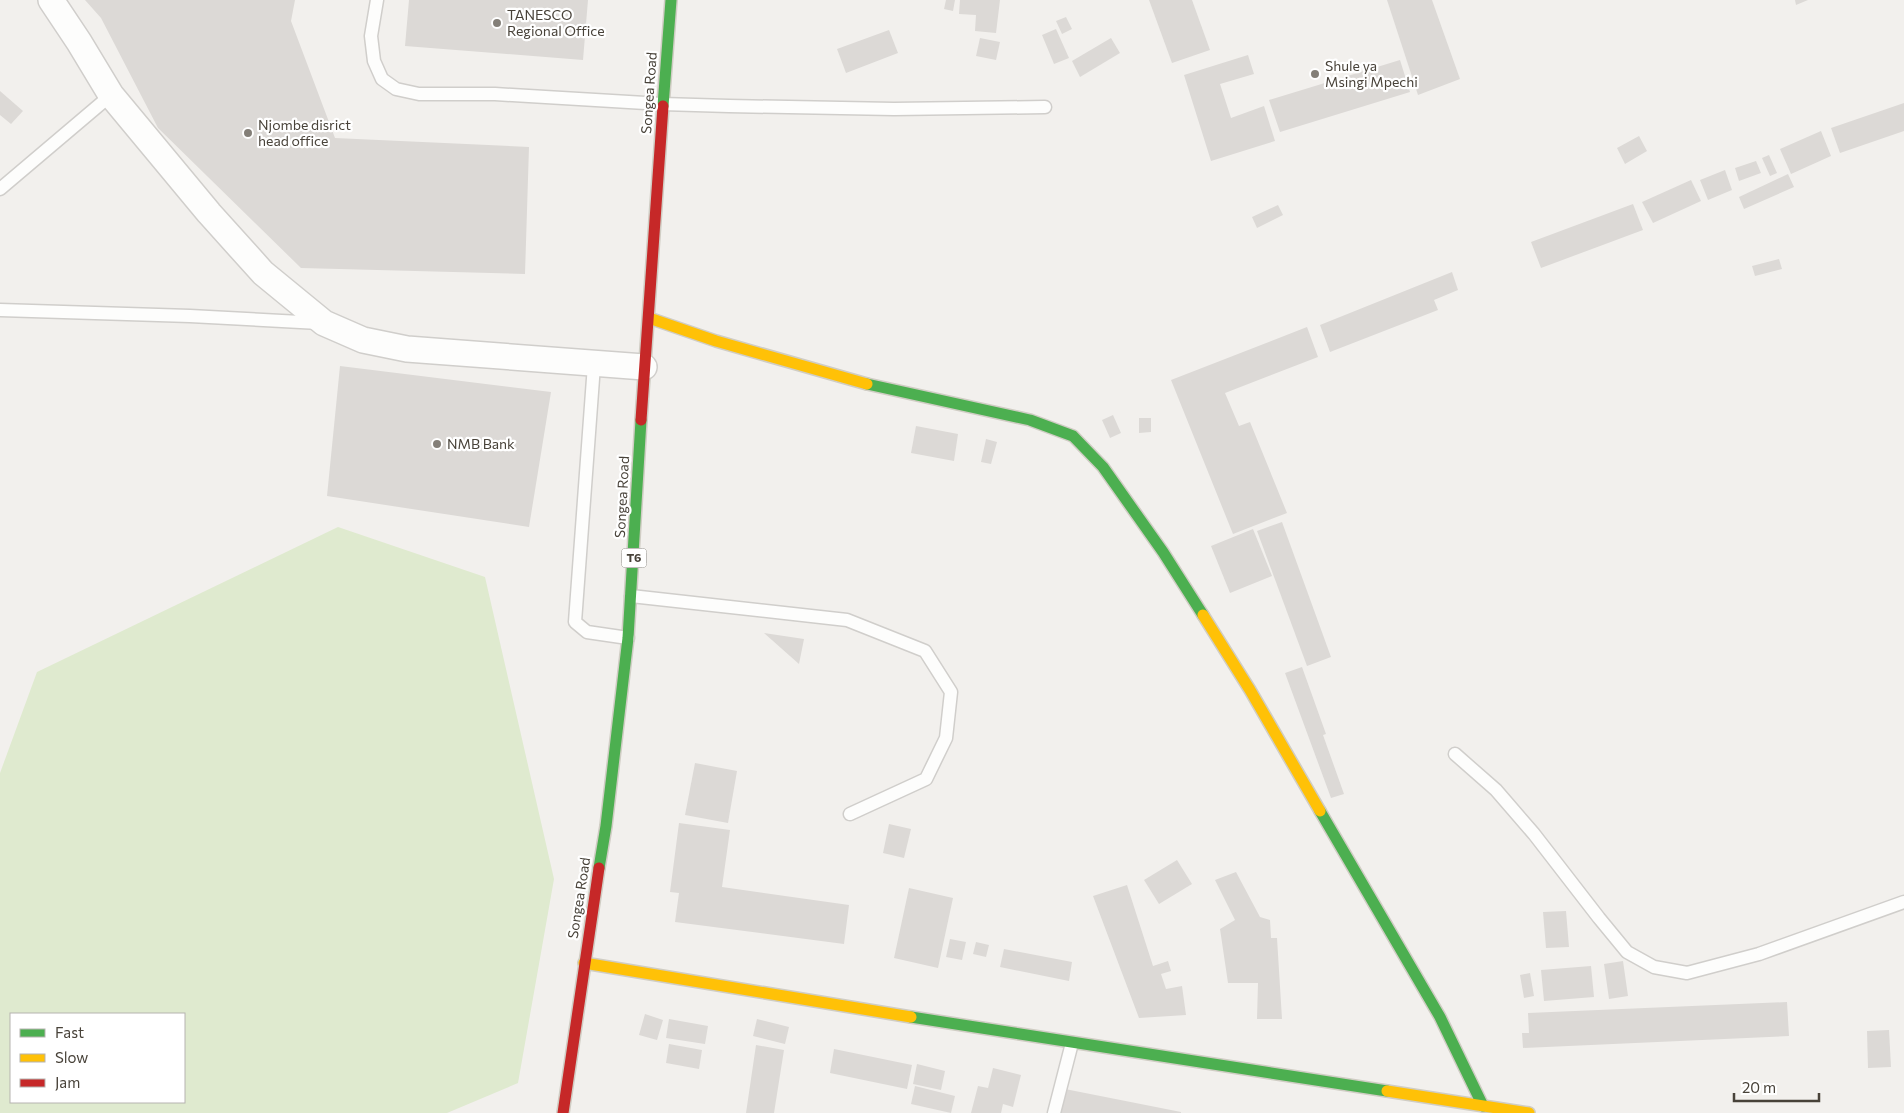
<svg xmlns="http://www.w3.org/2000/svg" width="1904" height="1113" font-family="Commissioner,sans-serif">
  <style>
    .green { fill: #dfeacf; fill-rule: evenodd }
    .building { fill: #dcd9d6 }
    .lines { fill: none; stroke-linecap: round; stroke-linejoin: round }
    .lane-casing { stroke: #d0cecb; stroke-width: 15 }
    .street-casing { stroke: #d0cecb; stroke-width: 28 }
    .fast-casing { stroke: #d0cdc4; stroke-width: 14 }
    .slow-casing { stroke: #d0cdc4; stroke-width: 14 }
    .jam-casing { stroke: #d0cdc4; stroke-width: 14 }
    .lane { stroke: #fdfdfc; stroke-width: 12 }
    .street { stroke: #fdfdfc; stroke-width: 25 }
    .fast { stroke: #4caf50; stroke-width: 11 }
    .slow { stroke: #ffc107; stroke-width: 11 }
    .jam { stroke: #c62828; stroke-width: 11 }
    .poi-dot { fill: #847f78; stroke: #fff; stroke-width: 2 }
    .labels { text-anchor: middle; stroke-width: 4.5; stroke-linejoin: round; paint-order: stroke }
    .shield { fill: #fff; stroke: #7f7b74; stroke-width: 1 }
    .shield-label { font-size: 12px; font-weight: bold; fill: #484239 }
    .poi-label { font-size: 14px; fill: #484239; stroke: #fff; text-anchor: start }
    .street-label { font-size: 14px; fill: #484239; stroke: #fff }
  </style>
  <rect width="100%" height="100%" fill="#f2f0ed"/>
  <path class="green" d="M338 527 485 577 554 879 518 1083 447 1113H0V773L37 672ZM11 1014H184V1102H11Z"/>
  <g class="building">
    <polygon points="85,0 295,0 291,21 335,138 529,147 525,274 301,268 158,128 101,18"/>
    <polygon points="409,0 588,0 583,60 405,46"/>
    <polygon points="946,0 955,0 953,11 944,9"/>
    <polygon points="960,0 1000,0 996,33 975,31 976,15 959,14"/>
    <polygon points="1149,0 1192,0 1210,50 1172,63"/>
    <polygon points="1387,0 1432,0 1460,79 1418,95"/>
    <polygon points="1795,0 1808,0 1796,5"/>
    <polygon points="1066,17 1072,29 1062,34 1056,21"/>
    <polygon points="1056,29 1069,58 1054,64 1042,35"/>
    <polygon points="889,30 898,53 846,73 837,49"/>
    <polygon points="980,38 1000,42 996,60 976,56"/>
    <polygon points="1111,38 1120,53 1080,77 1072,61"/>
    <polygon points="1248,55 1254,74 1220,84 1231,118 1264,106 1275,141 1211,161 1184,75"/>
    <polygon points="1400,60 1410,92 1280,132 1269,100"/>
    <polygon points="0,91 23,111 11,124 0,115"/>
    <polygon points="1904,103 1904,131 1840,153 1831,128"/>
    <polygon points="1821,131 1831,156 1791,174 1780,149"/>
    <polygon points="1639,136 1647,151 1625,164 1617,148"/>
    <polygon points="1769,155 1777,173 1770,176 1762,158"/>
    <polygon points="1756,161 1761,173 1739,181 1735,168"/>
    <polygon points="1725,170 1732,190 1708,200 1700,180"/>
    <polygon points="1788,174 1794,187 1744,209 1739,197"/>
    <polygon points="1691,180 1701,201 1653,223 1642,202"/>
    <polygon points="1633,204 1643,230 1541,268 1531,242"/>
    <polygon points="1278,205 1283,215 1257,228 1252,217"/>
    <polygon points="1779,259 1782,269 1755,276 1752,266"/>
    <polygon points="1452,272 1458,290 1434,300 1438,310 1330,352 1320,325"/>
    <polygon points="1307,327 1318,357 1225,393 1239,426 1250,422 1287,513 1233,534 1171,380"/>
    <polygon points="340,366 551,392 529,527 327,496"/>
    <polygon points="1113,415 1121,433 1110,438 1102,420"/>
    <polygon points="1139,418 1151,418 1151,432 1139,433"/>
    <polygon points="916,426 958,434 954,461 911,453"/>
    <polygon points="986,439 997,442 991,464 981,462"/>
    <polygon points="1282,522 1331,657 1307,666 1257,531"/>
    <polygon points="1253,529 1272,576 1230,593 1211,546"/>
    <polygon points="764,633 804,639 799,664"/>
    <polygon points="1302,667 1326,734 1323,735 1344,794 1331,798 1285,673"/>
    <polygon points="695,763 737,771 728,823 685,815"/>
    <polygon points="679,823 730,830 722,887 849,905 844,944 675,922 679,893 670,892"/>
    <polygon points="889,824 911,829 904,858 883,853"/>
    <polygon points="1177,860 1192,884 1159,904 1144,880"/>
    <polygon points="1236,872 1260,917 1270,920 1271,938 1277,938 1282,1019 1257,1019 1258,983 1228,983 1220,929 1235,920 1215,880"/>
    <polygon points="1127,885 1153,966 1168,961 1171,971 1161,974 1166,989 1182,986 1186,1015 1139,1018 1093,896"/>
    <polygon points="909,888 953,898 938,968 894,958"/>
    <polygon points="1566,911 1569,947 1546,948 1543,912"/>
    <polygon points="950,939 966,942 962,960 946,957"/>
    <polygon points="976,942 989,945 986,957 973,954"/>
    <polygon points="1004,949 1072,962 1069,981 1000,967"/>
    <polygon points="1623,961 1628,996 1609,999 1604,964"/>
    <polygon points="1591,966 1594,997 1544,1001 1541,970"/>
    <polygon points="1530,973 1534,996 1524,998 1520,975"/>
    <polygon points="1787,1002 1789,1036 1523,1048 1522,1033 1529,1033 1528,1013"/>
    <polygon points="645,1014 663,1020 657,1040 639,1035"/>
    <polygon points="669,1019 708,1026 705,1044 666,1038"/>
    <polygon points="757,1019 789,1027 785,1044 753,1036"/>
    <polygon points="1889,1030 1891,1067 1868,1068 1867,1031"/>
    <polygon points="669,1044 702,1050 699,1069 666,1063"/>
    <polygon points="756,1045 784,1050 774,1113 746,1113"/>
    <polygon points="834,1049 912,1065 907,1089 830,1073"/>
    <polygon points="917,1064 945,1071 941,1090 913,1084"/>
    <polygon points="993,1068 1021,1075 1013,1107 1003,1104 1001,1113 971,1113 978,1086 988,1088"/>
    <polygon points="915,1086 955,1096 951,1113 911,1104"/>
    <polygon points="1065,1089 1181,1112 1181,1113 1060,1113"/>
  </g>
  <g class="lines">
    <g class="lane-casing">
      <g id="lane">
        <polyline points="377,0 371,36 374,61 382,79 396,89 419,94 495,94 662,104 729,106 894,109 1045,107"/>
        <polyline points="0,189 111,95"/>
        <polyline points="0,310 190,316 319,323"/>
        <polyline points="594,365 575,622 587,632 628,638"/>
        <polyline points="631,596 847,620 925,651 951,692 946,738 926,779 850,814"/>
        <polyline points="1455,754 1496,790 1534,834 1599,918 1627,952 1654,967 1687,973 1759,954 1904,902"/>
        <polyline points="1054,1113 1072,1043"/>
      </g>
    </g>
    <g class="street-casing">
      <polyline id="street" points="51,0 79,42 111,95 209,213 263,273 324,323 363,340 407,349 644,367"/>
    </g>
    <g class="fast-casing">
      <g id="fast">
        <polyline points="663,106 671,0"/>
        <polyline points="867,384 1030,420 1073,436 1103,467 1163,552 1203,615"/>
        <polyline points="1320,811 1440,1017 1483,1106"/>
        <polyline points="599,868 606,826 628,638 641,420"/>
        <polyline points="911,1017 1387,1091"/>
      </g>
    </g>
    <g class="slow-casing">
      <g id="slow">
        <polyline points="649,318 716,341 867,384"/>
        <polyline points="1203,615 1250,690 1320,811"/>
        <polyline points="584,963 911,1017"/>
        <polyline points="1387,1091 1529,1113"/>
      </g>
    </g>
    <g class="jam-casing">
      <g id="jam">
        <polyline points="641,420 663,106"/>
        <polyline points="563,1113 599,868"/>
      </g>
    </g>
    <use href="#lane" class="lane"/>
    <use href="#street" class="street"/>
    <use href="#fast" class="fast"/>
    <use href="#slow" class="slow"/>
    <use href="#jam" class="jam"/>
  </g>
  <g class="poi-dot">
    <circle cx="497" cy="23" r="5"/>
    <circle cx="1315" cy="74" r="5"/>
    <circle cx="248" cy="133" r="5"/>
    <circle cx="437" cy="444" r="5"/>
  </g>
  <g class="labels">
    <rect class="shield" x="621.5" y="548.5" width="25" height="19" rx="4"/>
    <g class="shield-label">
      <text x="634" y="562">T6</text>
    </g>
    <g class="poi-label">
      <text x="507" y="20">TANESCO<tspan x="507" dy="16">Regional Office</tspan></text>
      <text x="1325" y="71">Shule ya<tspan x="1325" dy="16">Msingi Mpechi</tspan></text>
      <text x="258" y="130">Njombe disrict<tspan x="258" dy="16">head office</tspan></text>
      <text x="447" y="449">NMB Bank</text>
    </g>
    <g class="street-label">
      <text transform="translate(649 93) rotate(-86)" y="5">Songea Road</text>
      <text transform="translate(622 497) rotate(-87)" y="5">Songea Road</text>
      <text transform="translate(579 898) rotate(-81)" y="5">Songea Road</text>
    </g>
  </g>
  <rect x="10" y="1013" width="175" height="90" fill="#ffffff" stroke="#b6b3b0"/>
  <rect x="20" y="1029" width="25" height="8" fill="#4caf50" stroke="#b6b3b0"/>
  <text x="55" y="1038" font-size="15" fill="#484239">Fast</text>
  <rect x="20" y="1054" width="25" height="8" fill="#ffc107" stroke="#b6b3b0"/>
  <text x="55" y="1063" font-size="15" fill="#484239">Slow</text>
  <rect x="20" y="1079" width="25" height="8" fill="#c62828" stroke="#b6b3b0"/>
  <text x="55" y="1088" font-size="15" fill="#484239">Jam</text>
  <path d="M1734 1093v8h85v-8" fill="none" stroke="#484239" stroke-width="2.5"/>
  <text x="1742" y="1093" font-size="15" fill="#484239" stroke="#ffffff" stroke-width="4" paint-order="stroke">20 m</text>
</svg>
